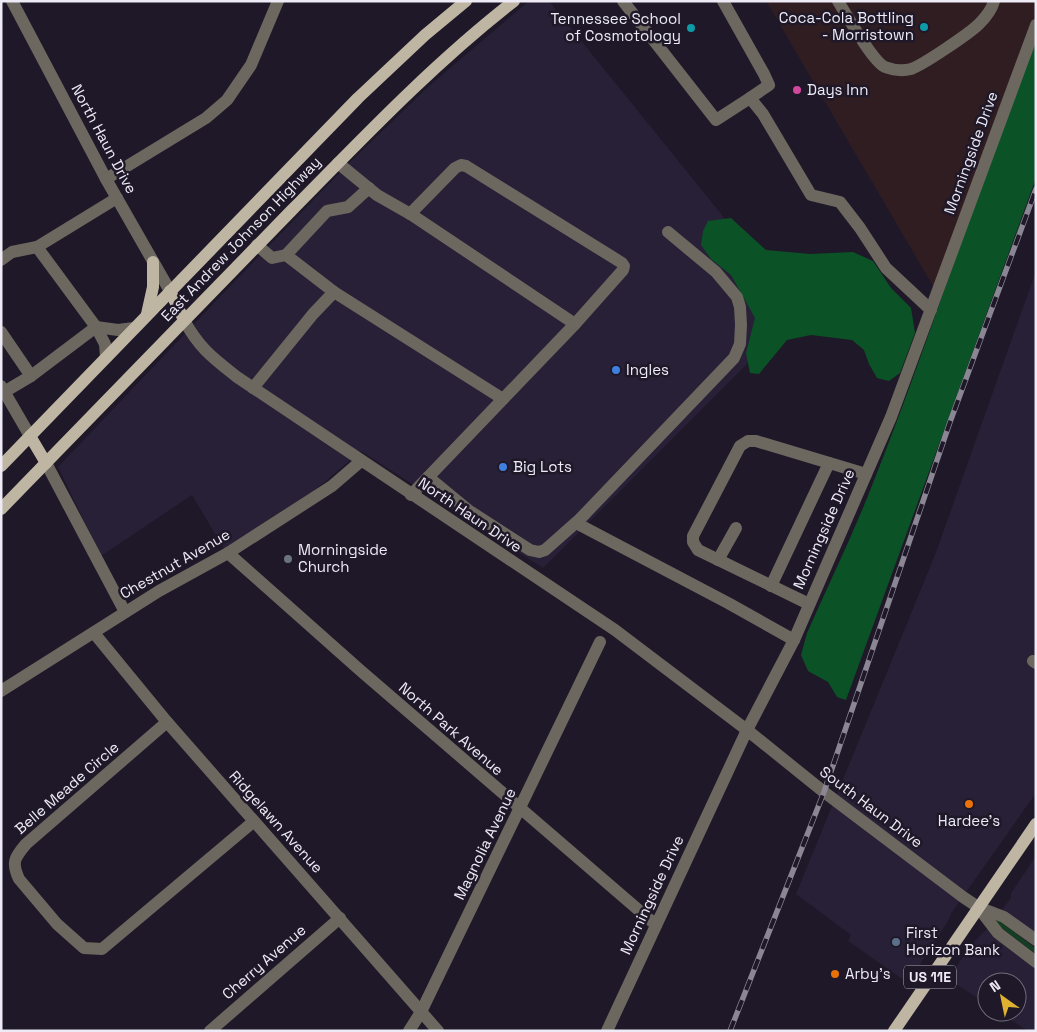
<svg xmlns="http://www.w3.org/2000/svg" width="1037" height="1032" font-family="'Space Grotesk',sans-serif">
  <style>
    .built { fill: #282036 }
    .industrial { fill: #2f1d21 }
    .green { fill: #123f20 }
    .forest { fill: #0b5226 }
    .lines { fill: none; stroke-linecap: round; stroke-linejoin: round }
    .minor { stroke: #6c675f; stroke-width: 12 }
    .major { stroke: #bfb5a3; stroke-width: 12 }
    .rail-casing { stroke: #8b8694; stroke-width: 5.5 }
    .rail { stroke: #1e1828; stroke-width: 4; stroke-dasharray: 11; stroke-linecap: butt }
    .culture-dot { fill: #0f9aa8; stroke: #1e1828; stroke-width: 2 }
    .hotel-dot { fill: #d1479c; stroke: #1e1828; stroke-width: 2 }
    .shop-dot { fill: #3f7fe0; stroke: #1e1828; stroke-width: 2 }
    .worship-dot { fill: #6b7280; stroke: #1e1828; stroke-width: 2 }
    .food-dot { fill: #e8710a; stroke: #1e1828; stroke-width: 2 }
    .service-dot { fill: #5c6f8a; stroke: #1e1828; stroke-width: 2 }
    .labels { text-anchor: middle; stroke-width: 5; stroke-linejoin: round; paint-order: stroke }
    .shield { fill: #1e1828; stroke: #b0abb8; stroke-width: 1 }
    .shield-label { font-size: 14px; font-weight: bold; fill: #eeeaf6 }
    .poi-label { font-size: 15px; fill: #eeeaf6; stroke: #1e1828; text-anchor: start }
    .street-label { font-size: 15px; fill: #eeeaf6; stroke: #1e1828 }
  </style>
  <rect width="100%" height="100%" fill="#1e1828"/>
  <g class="built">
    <polygon points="529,1 549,1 722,215 789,322 543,568 361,451 315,490 224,549 192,495 101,556 58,467 235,281 350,162 429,86"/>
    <polygon points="1036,271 1036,793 952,912 948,921 908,983 848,941 851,935 796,894 935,555"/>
    <polygon points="1036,856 1036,1031 1028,1031 999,1012 1017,1012 1017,982 987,982 987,1004 948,979 971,945 987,929 1011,898 1011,893"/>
  </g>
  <polygon class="industrial" points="766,1 1036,1 1036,25 937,293"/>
  <polygon class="green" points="996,920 998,920 1036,949 1036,954 997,924"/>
  <g class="forest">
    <path d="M1036 41V178L846 700 837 697 828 682 808 671 801 655 807 633C828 585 852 537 871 488 930 341 976 189 1036 41Z"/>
    <polygon points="731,218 766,250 810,254 853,252 873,261 891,288 911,308 915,333 900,373 889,381 877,378 869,364 864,350 852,340 811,335 787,340 759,374 750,373 746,353 755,318 731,275 711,259 701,245 703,231 708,221"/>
  </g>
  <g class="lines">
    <g class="minor">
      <polyline points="12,1 106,179 170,291"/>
      <polyline points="623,1 716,120 750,98 763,114 811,195 840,202 860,228 886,268 931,310"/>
      <polyline points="723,1 764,74 769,85 750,98"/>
      <path d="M838 1C846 14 873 62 885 67 893 70 903 71 911 69 923 65 970 33 979 24 985 18 992 9 994 1"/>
      <polyline points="338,163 377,195 412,215 575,324 411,495"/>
      <polyline points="106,179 206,118 227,100 251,65 278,1"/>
      <polyline points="410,214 455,168 461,165 466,166 622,263 624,266 623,270 575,324"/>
      <polyline points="257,245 272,258 286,255 334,292 503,399"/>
      <polyline points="286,255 327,211 348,207 369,188"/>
      <polyline points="1,260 12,252 37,247 117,198"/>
      <path d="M184 320C199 348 213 358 237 377L615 630 747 730 824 792 963 897 978 907 1004 917 1036 940"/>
      <polyline points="96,327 118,330 134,328"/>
      <polyline points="96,327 105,344 106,357"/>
      <polyline points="1,332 31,376 4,392"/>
      <polyline points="31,376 96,327 37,247"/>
      <polyline points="1,386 30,436"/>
      <polyline points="253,388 313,314 334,292"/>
      <polyline points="46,463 125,612"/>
      <polyline points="428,477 468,510 530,550 539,552 545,550 580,519 734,358 740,344 741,325 740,307 737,297 716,272 668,232"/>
      <polyline points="576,523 728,603 794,640"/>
      <polyline points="228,553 361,671 656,925"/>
      <polyline points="718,560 736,528"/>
      <polyline points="771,586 829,463"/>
      <polyline points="809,604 698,550 693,542 693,536 740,446 748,441 756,441 866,474"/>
      <polyline points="94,633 167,722 438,1031"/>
      <polyline points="1033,661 1036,663"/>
      <polyline points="1,691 159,591 228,553 332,486 361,461"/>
      <path d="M167 722 26 844C15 857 11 862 19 879L57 924 84 948 102 949 253 822"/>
      <polyline points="978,907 998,933 1036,962"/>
      <polyline points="210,1031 340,918"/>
      <polyline points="409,1031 421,1012 600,642"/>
      <polyline points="607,1031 747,730 794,640 891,417 1036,25"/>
    </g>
    <g class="major">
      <polyline points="170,291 184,320"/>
      <polyline points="147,314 153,287 153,262"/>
      <polyline points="30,436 46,463"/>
      <polyline points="1,466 358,98 425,35 466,1"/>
      <path d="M1 509C98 410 194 310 291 211 363 138 433 64 514 1"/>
      <polyline points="894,1031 1036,824"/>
    </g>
    <g class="rail-casing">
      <polyline id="rail" points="730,1031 824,792 950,422 1036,189"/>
    </g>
    <use href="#rail" class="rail"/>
  </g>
  <g class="culture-dot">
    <circle cx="924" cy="27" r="5"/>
    <circle cx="691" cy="28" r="5"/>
  </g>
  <circle class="hotel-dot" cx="797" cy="90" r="5"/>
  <g class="shop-dot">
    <circle cx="616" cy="370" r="5"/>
    <circle cx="503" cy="467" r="5"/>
  </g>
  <circle class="worship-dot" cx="288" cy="559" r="5"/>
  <g class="food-dot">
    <circle cx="969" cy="804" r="5"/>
    <circle cx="835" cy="974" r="5"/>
  </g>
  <circle class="service-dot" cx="896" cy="942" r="5"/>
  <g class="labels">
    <rect class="shield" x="904" y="965.5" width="52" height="23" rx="4"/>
    <g class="shield-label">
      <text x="930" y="982">US 11E</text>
    </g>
    <g class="poi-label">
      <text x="914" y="23" text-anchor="end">Coca-Cola Bottling<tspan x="914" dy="17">- Morristown</tspan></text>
      <text x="681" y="24" text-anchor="end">Tennessee School<tspan x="681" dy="17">of Cosmotology</tspan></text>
      <text x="807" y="95">Days Inn</text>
      <text x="626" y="375">Ingles</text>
      <text x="513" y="472">Big Lots</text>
      <text x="298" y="555">Morningside<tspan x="298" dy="17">Church</tspan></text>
      <text x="969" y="826" text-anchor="middle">Hardee's</text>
      <text x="906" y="938">First<tspan x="906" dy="17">Horizon Bank</tspan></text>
      <text x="845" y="979">Arby's</text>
    </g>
    <g class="street-label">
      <text transform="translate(104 139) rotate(62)" y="5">North Haun Drive</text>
      <text transform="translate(971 153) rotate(-70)" y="5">Morningside Drive</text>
      <text transform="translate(241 239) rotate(-46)" y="5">East Andrew Johnson Highway</text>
      <text transform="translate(470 515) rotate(34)" y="5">North Haun Drive</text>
      <text transform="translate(824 529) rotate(-66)" y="5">Morningside Drive</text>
      <text transform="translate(175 564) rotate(-30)" y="5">Chestnut Avenue</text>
      <text transform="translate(451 729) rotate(41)" y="5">North Park Avenue</text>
      <text transform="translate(67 788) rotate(-41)" y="5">Belle Meade Circle</text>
      <text transform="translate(871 807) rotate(37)" y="5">South Haun Drive</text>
      <text transform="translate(276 822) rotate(48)" y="5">Ridgelawn Avenue</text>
      <text transform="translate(485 844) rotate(-64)" y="5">Magnolia Avenue</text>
      <text transform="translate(652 895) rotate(-65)" y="5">Morningside Drive</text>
      <text transform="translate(264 962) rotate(-41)" y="5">Cherry Avenue</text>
    </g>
  </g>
  <rect width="1037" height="1032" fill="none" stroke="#eeeaf6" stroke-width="5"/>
  <g transform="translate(1002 997) rotate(327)"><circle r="24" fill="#1e1828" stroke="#716c7a"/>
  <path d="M0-4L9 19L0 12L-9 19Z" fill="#deb133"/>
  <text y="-8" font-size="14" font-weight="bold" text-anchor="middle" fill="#eeeaf6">N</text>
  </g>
</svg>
